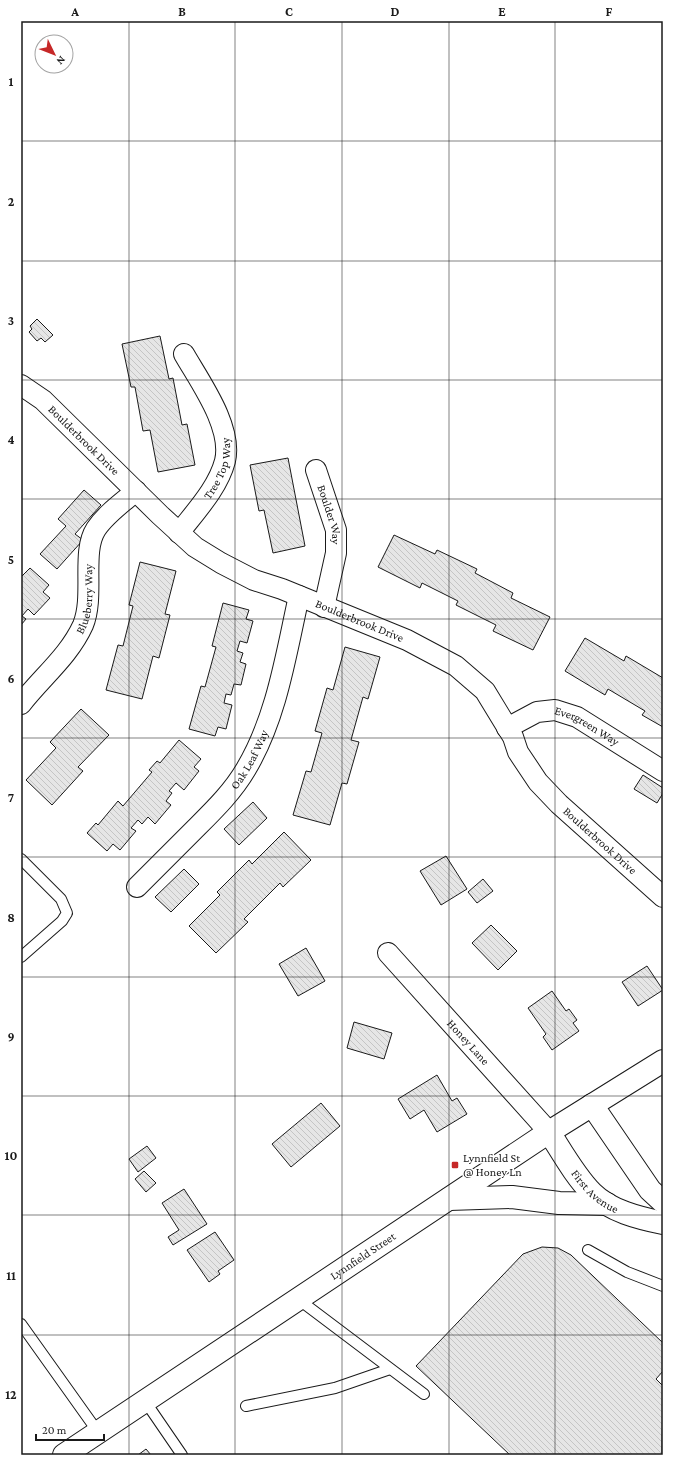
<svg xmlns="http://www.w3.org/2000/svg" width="684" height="1476" font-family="'Crimson Pro',serif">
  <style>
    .building { fill: url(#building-back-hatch); stroke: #1a1a1a }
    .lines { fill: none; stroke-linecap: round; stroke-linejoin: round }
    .lane-casing { stroke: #1a1a1a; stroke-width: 12 }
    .street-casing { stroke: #1a1a1a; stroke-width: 22 }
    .secondary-casing { stroke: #1a1a1a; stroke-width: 24 }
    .primary-casing { stroke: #1a1a1a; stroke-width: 24 }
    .lane { stroke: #fff; stroke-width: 10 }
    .street { stroke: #fff; stroke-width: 20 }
    .secondary { stroke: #fff; stroke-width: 22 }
    .primary { stroke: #fff; stroke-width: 22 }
    .grid { fill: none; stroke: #1a1a1a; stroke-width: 1; stroke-opacity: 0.55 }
    .poi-dot { fill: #c62828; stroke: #fff; stroke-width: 1.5 }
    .labels { text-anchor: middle; stroke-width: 3; stroke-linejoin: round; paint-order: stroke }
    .street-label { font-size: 12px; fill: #1a1a1a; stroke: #fff }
    .poi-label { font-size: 12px; fill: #1a1a1a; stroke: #fff; text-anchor: start }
    .neatline { fill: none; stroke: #1a1a1a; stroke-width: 1.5 }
    .grid-label { font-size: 13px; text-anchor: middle; font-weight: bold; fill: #1a1a1a }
  </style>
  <defs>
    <pattern id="building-back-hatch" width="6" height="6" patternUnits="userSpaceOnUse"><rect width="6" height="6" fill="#e6e6e6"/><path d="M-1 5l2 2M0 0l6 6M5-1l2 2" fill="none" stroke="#c5c5c5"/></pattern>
  </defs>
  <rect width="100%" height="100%" fill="#fff"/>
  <g class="building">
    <polygon points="37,319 53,335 45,342 41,338 37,341 29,332 32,329 30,326"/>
    <polygon points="160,336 169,379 173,378 182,425 187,424 195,465 158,472 150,430 143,431 135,387 131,387 122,344"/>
    <polygon points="288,458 305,546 273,553 264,510 259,511 250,465"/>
    <polygon points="84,490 101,505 75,534 83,540 57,569 40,554 66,526 58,519"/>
    <polygon points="394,535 435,554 437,550 477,569 475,573 513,593 511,598 550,617 533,650 493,631 496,625 456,605 458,601 422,583 420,588 378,567"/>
    <polygon points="140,562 176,571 165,614 170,615 159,658 153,656 142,699 106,690 118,645 123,646 133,606 129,605"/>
    <polygon points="30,568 49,585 43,592 50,598 34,615 28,609 22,616 26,619 21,625 21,577"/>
    <polygon points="223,603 249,610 246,619 253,621 247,643 240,641 237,651 243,653 240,662 246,664 241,685 234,684 231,695 226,694 224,703 232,705 226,729 218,727 215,736 189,729 201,686 205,687 216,647 212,646"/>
    <polygon points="585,638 624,661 626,656 663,678 663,727 642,715 645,711 608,689 605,695 565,671"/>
    <polygon points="345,647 380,657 368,699 363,697 351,740 359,742 347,784 342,783 330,825 293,815 306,771 311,772 322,733 315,731 327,688 333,690"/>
    <polygon points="81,709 109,735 78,767 83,771 52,805 26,780 56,748 50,742"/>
    <polygon points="179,740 201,759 194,767 199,771 184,790 176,783 169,791 172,793 166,801 171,805 155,824 148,817 142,824 138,820 131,828 136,831 120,850 113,844 107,851 87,833 96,823 98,825 118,801 123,806 152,772 149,770 157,761 160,763"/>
    <polygon points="643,775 663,788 663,793 657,803 634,789"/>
    <polygon points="253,802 267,818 239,845 224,829"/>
    <polygon points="284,832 311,860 283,887 280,883 244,919 248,922 216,953 189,926 220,895 217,892 249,860 252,864"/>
    <polygon points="446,856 467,889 441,905 420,871"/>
    <polygon points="184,869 199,884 171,912 155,897"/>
    <polygon points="483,879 493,891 477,903 468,892"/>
    <polygon points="491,925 517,951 498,970 472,943"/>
    <polygon points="306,948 325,981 298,996 279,964"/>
    <polygon points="647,966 663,990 638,1006 622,982"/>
    <polygon points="552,991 566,1011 569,1009 577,1020 573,1023 579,1031 552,1050 543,1037 546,1034 528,1008"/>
    <polygon points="354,1022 392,1033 384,1059 347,1048"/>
    <polygon points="437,1075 452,1101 457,1098 467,1114 437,1132 424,1110 410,1119 398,1099"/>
    <polygon points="321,1103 340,1126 291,1167 272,1144"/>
    <polygon points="147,1146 156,1158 138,1172 129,1159"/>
    <polygon points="144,1171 156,1183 146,1192 135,1179"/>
    <polygon points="184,1189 207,1224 173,1245 168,1237 179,1230 162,1203"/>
    <polygon points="215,1232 234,1260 218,1271 220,1274 209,1282 187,1250"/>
    <polygon points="542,1247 558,1248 571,1255 663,1343 663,1371 656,1379 663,1386 662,1455 510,1455 416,1366 523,1254"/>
    <polygon points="146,1449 151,1455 138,1455"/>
  </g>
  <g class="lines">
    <g class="lane-casing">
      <g id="lane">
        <polyline points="21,859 61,899 67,913 62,921 21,957"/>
        <polyline points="588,1250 627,1272 663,1286"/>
        <polyline points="298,1299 424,1394"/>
        <polyline points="21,1324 98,1432"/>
        <polyline points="145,1401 182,1455"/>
        <polyline points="246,1406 335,1388 390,1369"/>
      </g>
    </g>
    <g class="street-casing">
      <g id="street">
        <path id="s1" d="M21 385 43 400 160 515 195 547 221 563 254 580 282 589 407 640 456 666 485 691 513 737 518 752 538 782 559 804 663 897"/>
        <path id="s2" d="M316 470 336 530V553L324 607"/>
        <path id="s3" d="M179 533C195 512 218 488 225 461 233 427 200 382 184 354"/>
        <path id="s4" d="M21 704C42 677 69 656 83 625 95 596 81 552 96 529 106 514 122 503 136 491"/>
        <path id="s5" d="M507 728 537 712 555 710 577 717 663 771"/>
        <path id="s6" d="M137 887C156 868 174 850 193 831 212 812 232 793 246 769 277 717 286 654 299 596"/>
        <path id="s7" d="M388 953 549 1132"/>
      </g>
    </g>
    <g class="secondary-casing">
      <g id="secondary">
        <polyline points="592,1105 650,1190 663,1202"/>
        <path id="s8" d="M549 1132C562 1152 575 1176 592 1193 610 1211 639 1218 663 1223"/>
      </g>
    </g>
    <g class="primary-casing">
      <g id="primary">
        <polyline points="449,1199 512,1197 559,1203 607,1204"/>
        <path id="s9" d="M64 1455 549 1132 663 1061"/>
      </g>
    </g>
    <use href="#lane" class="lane"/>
    <use href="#street" class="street"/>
    <use href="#secondary" class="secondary"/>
    <use href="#primary" class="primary"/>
  </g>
  <path class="grid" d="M129 21V1455M235 21V1455M342 21V1455M449 21V1455M555 21V1455M21 141H663M21 261H663M21 380H663M21 499H663M21 619H663M21 738H663M21 857H663M21 977H663M21 1096H663M21 1215H663M21 1335H663"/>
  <rect class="poi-dot" x="451" y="1161" width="8" height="8" rx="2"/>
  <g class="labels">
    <g class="street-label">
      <text dy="4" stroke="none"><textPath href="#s1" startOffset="84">Boulderbrook Drive</textPath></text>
      <text dy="4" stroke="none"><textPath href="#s3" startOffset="77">Tree Top Way</textPath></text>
      <text dy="4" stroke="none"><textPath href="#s2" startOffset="47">Boulder Way</textPath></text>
      <text dy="4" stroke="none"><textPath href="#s4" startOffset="127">Blueberry Way</textPath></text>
      <text dy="4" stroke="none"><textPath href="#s1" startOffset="419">Boulderbrook Drive</textPath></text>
      <text dy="4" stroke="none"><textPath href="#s5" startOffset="88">Evergreen Way</textPath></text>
      <text dy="4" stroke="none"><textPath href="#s6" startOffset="171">Oak Leaf Way</textPath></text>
      <text dy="4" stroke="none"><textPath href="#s1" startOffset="755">Boulderbrook Drive</textPath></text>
      <text dy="4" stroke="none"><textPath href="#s7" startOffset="120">Honey Lane</textPath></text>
      <text dy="4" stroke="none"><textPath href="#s8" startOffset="76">First Avenue</textPath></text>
      <text dy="4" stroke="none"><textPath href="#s9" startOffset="359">Lynnfield Street</textPath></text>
    </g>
    <g class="poi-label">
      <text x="463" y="1162">Lynnfield St<tspan x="463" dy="14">@ Honey Ln</tspan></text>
    </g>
  </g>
  <rect width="684" height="1476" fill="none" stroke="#ffffff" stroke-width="44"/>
  <g transform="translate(54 54) rotate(133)"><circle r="19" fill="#ffffff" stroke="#a3a3a3"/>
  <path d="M0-3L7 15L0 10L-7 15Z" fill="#c62828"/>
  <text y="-6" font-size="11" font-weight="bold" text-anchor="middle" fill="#1a1a1a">N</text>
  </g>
  <path d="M36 1434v6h68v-6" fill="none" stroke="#1a1a1a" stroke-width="2"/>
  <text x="42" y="1434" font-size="12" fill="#1a1a1a" stroke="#ffffff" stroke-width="3" paint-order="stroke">20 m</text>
  <rect x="22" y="22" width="640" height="1432" class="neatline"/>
  <g class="grid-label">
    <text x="75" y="16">A</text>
    <text x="182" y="16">B</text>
    <text x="289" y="16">C</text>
    <text x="395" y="16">D</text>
    <text x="502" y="16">E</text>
    <text x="609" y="16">F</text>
    <text x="11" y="86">1</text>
    <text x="11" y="206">2</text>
    <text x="11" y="325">3</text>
    <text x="11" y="444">4</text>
    <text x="11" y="564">5</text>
    <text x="11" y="683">6</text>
    <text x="11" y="802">7</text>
    <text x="11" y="922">8</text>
    <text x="11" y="1041">9</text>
    <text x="11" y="1160">10</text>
    <text x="11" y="1280">11</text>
    <text x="11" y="1399">12</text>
  </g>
</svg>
